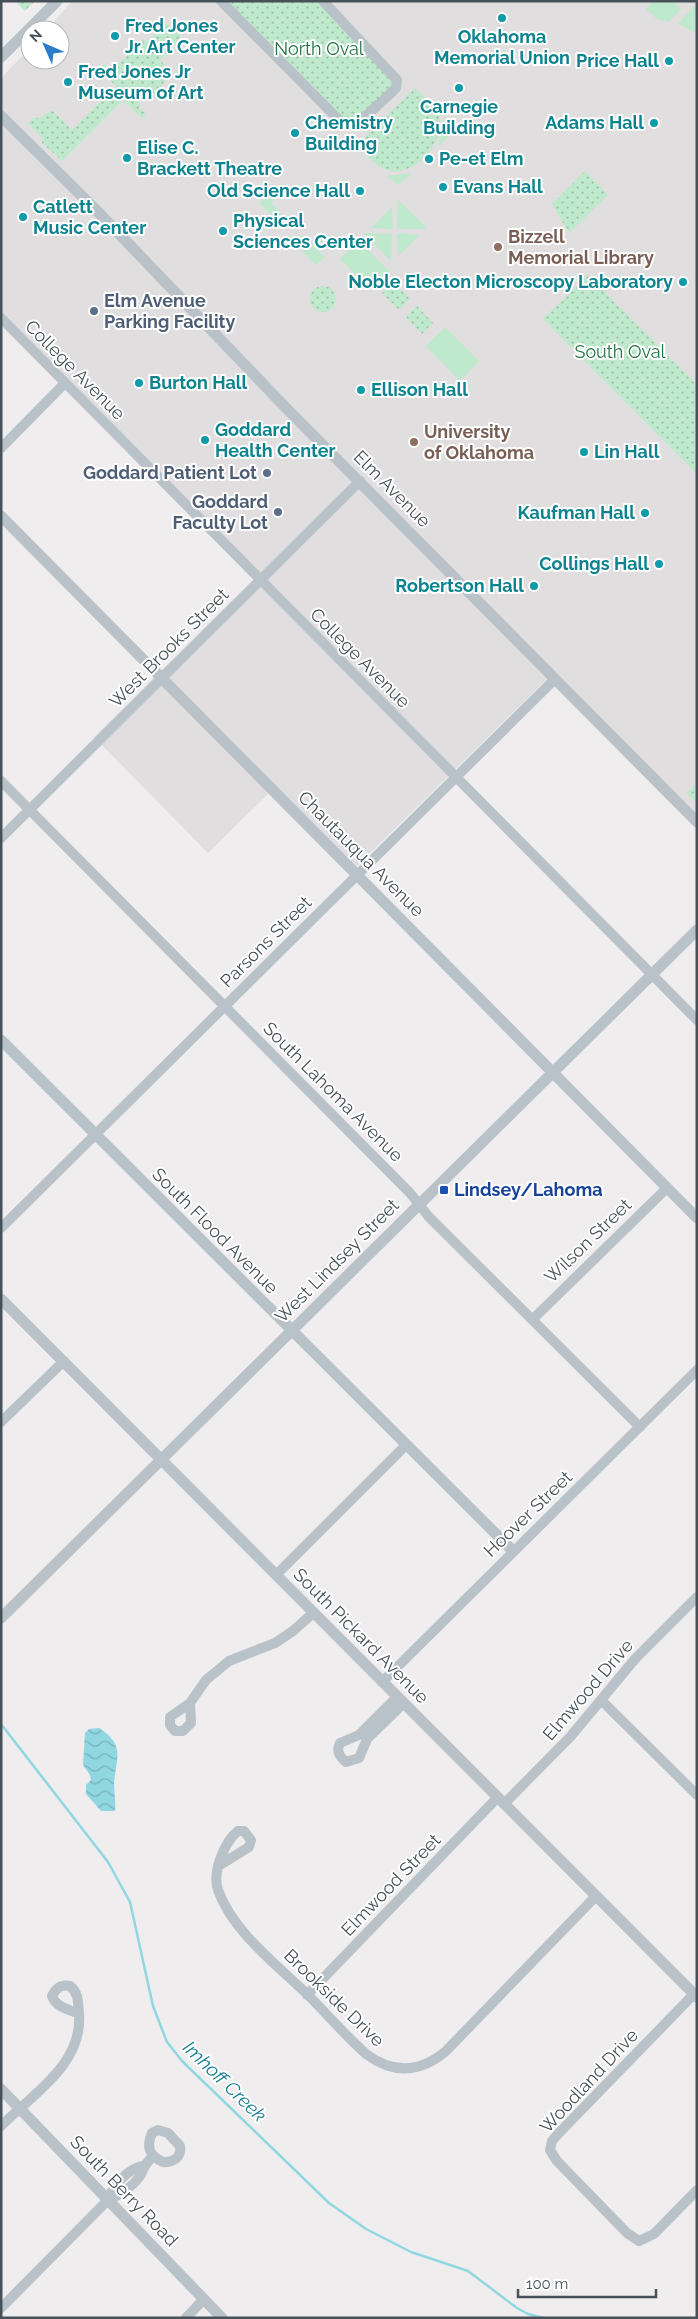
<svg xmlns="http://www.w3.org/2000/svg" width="698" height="2319" font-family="Raleway,sans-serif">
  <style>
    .education { fill: #e0dede }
    .grass { fill: #bfe9cc }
    .park { fill: url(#park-dots) }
    .water { fill: url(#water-waves) }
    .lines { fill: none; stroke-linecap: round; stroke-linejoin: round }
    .stream { stroke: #90d7e2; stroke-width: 2.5 }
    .minor { stroke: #b9c2c8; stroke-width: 10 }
    .tertiary { stroke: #b9c2c8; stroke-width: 11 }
    .culture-dot { fill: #0f9aa8; stroke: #fff; stroke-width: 2 }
    .education-dot { fill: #8d6e63; stroke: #fff; stroke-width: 2 }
    .service-dot { fill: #5c6f8a; stroke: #fff; stroke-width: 2 }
    .transit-dot { fill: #1a4fb4; stroke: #fff; stroke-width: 2 }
    .labels { text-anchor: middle; stroke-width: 4; stroke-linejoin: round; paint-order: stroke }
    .culture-label { font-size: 18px; font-weight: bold; fill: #0d838f; stroke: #fff; text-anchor: start }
    .park-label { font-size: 18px; fill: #207243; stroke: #fff }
    .education-label { font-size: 18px; font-weight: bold; fill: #785e54; stroke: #fff; text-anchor: start }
    .service-label { font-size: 18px; font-weight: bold; fill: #4e5e75; stroke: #fff; text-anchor: end }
    .street-label { font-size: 18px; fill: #475158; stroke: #fff }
    .transit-label { font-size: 18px; font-weight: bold; fill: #164399; stroke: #fff; text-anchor: start }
    .water-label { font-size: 19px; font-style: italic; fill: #1a8091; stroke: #fff }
  </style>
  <defs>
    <pattern id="park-dots" width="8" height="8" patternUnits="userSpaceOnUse" patternTransform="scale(1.25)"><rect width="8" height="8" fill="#bfe9cc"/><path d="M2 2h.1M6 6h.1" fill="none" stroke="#9dbfa8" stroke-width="1.8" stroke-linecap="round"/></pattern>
    <pattern id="water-waves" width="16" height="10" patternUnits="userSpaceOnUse" patternTransform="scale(1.25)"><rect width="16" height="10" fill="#90d7e2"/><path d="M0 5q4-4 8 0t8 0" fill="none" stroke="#77b1ba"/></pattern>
  </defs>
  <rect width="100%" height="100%" fill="#efeded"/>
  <polygon class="education" points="72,1 697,1 697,815 555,671 356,867 276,786 208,853 94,737 260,573 1,311 1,78 30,48 30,60 60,60 60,30 47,30"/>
  <g class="grass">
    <polygon points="654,1 673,1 681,9 669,22 657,19 646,9"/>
    <polygon points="697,3 697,33 678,24"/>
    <polygon points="445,117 455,126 455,130 438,147"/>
    <polygon points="412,173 398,185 387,176"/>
    <polygon points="274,189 280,194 271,203 286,219 281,225 259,203"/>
    <polygon points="398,200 426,227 424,229 399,229 397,227"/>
    <polygon points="392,207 393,229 371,228"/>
    <polygon points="366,233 392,234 391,261 364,234"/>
    <polygon points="399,233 420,235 398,256 397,235"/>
    <polygon points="287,236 304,236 325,257 316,265"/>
    <polygon points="317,236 346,236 331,251"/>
    <polygon points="358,240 390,272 371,290 340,259"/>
    <polygon points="445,327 479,361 460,381 426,346"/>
  </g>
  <g class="park">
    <polygon points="15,1 35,1 25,11"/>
    <polygon points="221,1 323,1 397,80 352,127"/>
    <polygon points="166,23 181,36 160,60 165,65 158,73 166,81 148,100 145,96 138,102 141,106 139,108 146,114 142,118 123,100 62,161 42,143 42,138 28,124 33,118 41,118 52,110 72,130 116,86 99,69 104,64 111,71 144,39 147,42"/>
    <path d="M415 88C422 95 435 104 438 114 448 140 414 179 387 170 375 166 366 154 357 145Z"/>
    <polygon points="585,171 608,195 570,232 564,225 552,204"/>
    <polygon points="588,275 697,385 697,474 543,319"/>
    <polygon points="393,282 410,299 399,310 382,293"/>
    <circle cx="323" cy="299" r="13"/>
    <polygon points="417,306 433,323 422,334 406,317"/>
    <polygon points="697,783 697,803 686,793"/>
  </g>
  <path class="water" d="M99 1728C126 1745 116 1759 114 1783 114 1793 116 1802 115 1811H101L86 1794V1785L91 1780 90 1775 83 1765 85 1733 89 1729Z"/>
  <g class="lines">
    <polyline class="stream" points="1,1724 108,1862 130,1902 153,2006 167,2042 182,2061 329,2203 366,2229 411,2252 468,2271 517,2308 528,2314 543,2318"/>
    <g class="minor">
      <polyline points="221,1 343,124 355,126 392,92 396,88 397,80 323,1"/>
      <polyline points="1,318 697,1020"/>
      <polyline points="1,448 65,383"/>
      <polyline points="1,781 410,1193 429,1217 640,1427"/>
      <polyline points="1,838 360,481"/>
      <polyline points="1,1228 555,679"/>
      <polyline points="533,1319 667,1188"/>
      <polyline points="1,1422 64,1361"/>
      <polyline points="276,1575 406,1445"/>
      <polyline points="382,1682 697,1370"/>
      <path d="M397 1697 359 1735 340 1743C336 1751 339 1756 346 1762L359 1758 367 1739 403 1704"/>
      <polyline points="601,1700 697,1795"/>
      <polyline points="190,1703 191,1723 183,1731 175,1731 170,1725 170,1717 190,1703 206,1680 229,1661 275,1643 293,1631 313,1613"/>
      <polyline points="504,1804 571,1736 635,1659 697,1597"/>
      <path d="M220 1865 249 1847 251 1840 244 1831H238C224 1842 212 1873 218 1890 233 1932 276 1964 307 1994 327 2014 345 2035 366 2054 393 2074 420 2073 446 2051L596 1896"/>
      <polyline points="694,1994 558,2134 552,2141 550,2150 557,2161 627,2233 639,2241 654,2234 697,2190"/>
      <polyline points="307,1995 497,1798"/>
      <path d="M1 2126C33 2094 83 2064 79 2014 78 2003 79 1993 70 1986 61 1984 56 1988 52 1996 56 2008 69 2009 79 2014"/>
      <path d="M158 2130 168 2133 180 2146C182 2157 173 2163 163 2162 149 2156 146 2147 152 2133Z"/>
      <path d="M108 2200C112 2187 128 2168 143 2166"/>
      <path d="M1 2308 108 2200C119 2196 133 2186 140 2176 145 2167 143 2166 153 2156"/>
      <polyline points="186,2318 204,2299"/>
    </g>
    <g class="tertiary">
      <polyline points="1,57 57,1"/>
      <polyline points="1,116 101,215 289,411 697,822"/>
      <polyline points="1,516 697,1218"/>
      <polyline points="1,1040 513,1551"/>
      <polyline points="1,1299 697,1997"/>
      <polyline points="1,1618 697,930"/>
      <polyline points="1,2089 222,2318"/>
    </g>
  </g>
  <g class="culture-dot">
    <circle cx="502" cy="18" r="5"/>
    <circle cx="115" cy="36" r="5"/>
    <circle cx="669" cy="61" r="5"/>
    <circle cx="68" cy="82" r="5"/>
    <circle cx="459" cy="88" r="5"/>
    <circle cx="654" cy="123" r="5"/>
    <circle cx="295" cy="133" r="5"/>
    <circle cx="127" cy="158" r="5"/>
    <circle cx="429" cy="159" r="5"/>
    <circle cx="443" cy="187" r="5"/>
    <circle cx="360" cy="191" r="5"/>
    <circle cx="23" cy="217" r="5"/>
    <circle cx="223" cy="231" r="5"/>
    <circle cx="683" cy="282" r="5"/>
    <circle cx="139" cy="383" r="5"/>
    <circle cx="361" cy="390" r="5"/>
    <circle cx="205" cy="440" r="5"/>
    <circle cx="584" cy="452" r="5"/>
    <circle cx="645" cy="513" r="5"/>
    <circle cx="659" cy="564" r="5"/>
    <circle cx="534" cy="586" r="5"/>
  </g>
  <g class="education-dot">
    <circle cx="498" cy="247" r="5"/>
    <circle cx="414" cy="442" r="5"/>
  </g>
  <g class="service-dot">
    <circle cx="94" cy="311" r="5"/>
    <circle cx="267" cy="473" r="5"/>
    <circle cx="278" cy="512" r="5"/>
  </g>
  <rect class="transit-dot" x="439" y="1185" width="10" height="10" rx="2.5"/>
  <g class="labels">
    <g class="culture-label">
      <text x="125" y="32">Fred Jones<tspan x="125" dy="21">Jr. Art Center</tspan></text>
      <text x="502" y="43" text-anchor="middle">Oklahoma<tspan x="502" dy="21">Memorial Union</tspan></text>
      <text x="659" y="67" text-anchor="end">Price Hall</text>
      <text x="78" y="78">Fred Jones Jr<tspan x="78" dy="21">Museum of Art</tspan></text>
      <text x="459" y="113" text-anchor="middle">Carnegie<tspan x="459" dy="21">Building</tspan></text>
      <text x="305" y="129">Chemistry<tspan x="305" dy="21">Building</tspan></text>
      <text x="644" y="129" text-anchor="end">Adams Hall</text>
      <text x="137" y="154">Elise C.<tspan x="137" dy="21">Brackett Theatre</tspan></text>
      <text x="439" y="165">Pe-et Elm</text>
      <text x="453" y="193">Evans Hall</text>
      <text x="350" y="197" text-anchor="end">Old Science Hall</text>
      <text x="33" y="213">Catlett<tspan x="33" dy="21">Music Center</tspan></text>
      <text x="233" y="227">Physical<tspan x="233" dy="21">Sciences Center</tspan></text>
      <text x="673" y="288" text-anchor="end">Noble Electon Microscopy Laboratory</text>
      <text x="149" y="389">Burton Hall</text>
      <text x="371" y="396">Ellison Hall</text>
      <text x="215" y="436">Goddard<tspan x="215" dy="21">Health Center</tspan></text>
      <text x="594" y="458">Lin Hall</text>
      <text x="635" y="519" text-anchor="end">Kaufman Hall</text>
      <text x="649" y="570" text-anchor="end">Collings Hall</text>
      <text x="524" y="592" text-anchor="end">Robertson Hall</text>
    </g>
    <g class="park-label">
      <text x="319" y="55">North Oval</text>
      <text x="620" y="358">South Oval</text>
    </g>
    <g class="education-label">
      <text x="508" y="243">Bizzell<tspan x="508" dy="21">Memorial Library</tspan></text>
      <text x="424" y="438">University<tspan x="424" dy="21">of Oklahoma</tspan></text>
    </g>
    <g class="service-label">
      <text x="104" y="307" text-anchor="start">Elm Avenue<tspan x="104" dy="21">Parking Facility</tspan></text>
      <text x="257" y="479">Goddard Patient Lot</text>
      <text x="268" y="508">Goddard<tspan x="268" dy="21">Faculty Lot</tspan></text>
    </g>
    <g class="street-label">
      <text transform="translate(75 370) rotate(45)" y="6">College Avenue</text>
      <text transform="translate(392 489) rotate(45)" y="6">Elm Avenue</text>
      <text transform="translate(169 648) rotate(-45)" y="6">West Brooks Street</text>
      <text transform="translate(360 658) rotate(45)" y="6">College Avenue</text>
      <text transform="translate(361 854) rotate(45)" y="6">Chautauqua Avenue</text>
      <text transform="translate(266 942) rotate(-45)" y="6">Parsons Street</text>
      <text transform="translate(333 1092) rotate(45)" y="6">South Lahoma Avenue</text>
      <text transform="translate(215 1231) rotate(45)" y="6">South Flood Avenue</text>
      <text transform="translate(588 1241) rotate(-44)" y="6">Wilson Street</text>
      <text transform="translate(337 1261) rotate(-45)" y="6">West Lindsey Street</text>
      <text transform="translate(528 1514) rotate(-44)" y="6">Hoover Street</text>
      <text transform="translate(361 1636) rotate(45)" y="6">South Pickard Avenue</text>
      <text transform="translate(588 1690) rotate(-49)" y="6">Elmwood Drive</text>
      <text transform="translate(391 1885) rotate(-46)" y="6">Elmwood Street</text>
      <text transform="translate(334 1998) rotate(44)" y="6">Brookside Drive</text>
      <text transform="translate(589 2081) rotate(-47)" y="6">Woodland Drive</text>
      <text transform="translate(124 2191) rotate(46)" y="6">South Berry Road</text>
    </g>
    <g class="transit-label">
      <text x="454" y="1196">Lindsey/Lahoma</text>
    </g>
    <g class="water-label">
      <text transform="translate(225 2081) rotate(44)" y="7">Imhoff Creek</text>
    </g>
  </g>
  <rect width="698" height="2319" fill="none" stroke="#475158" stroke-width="5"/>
  <g transform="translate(45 45) rotate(315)"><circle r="24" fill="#ffffff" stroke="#b5b9bc"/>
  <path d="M0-4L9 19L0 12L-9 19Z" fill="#2b7ccb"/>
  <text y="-8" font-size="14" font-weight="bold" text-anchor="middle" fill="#475158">N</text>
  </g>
  <path d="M518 2289v8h138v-8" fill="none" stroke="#475158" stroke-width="2.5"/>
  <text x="526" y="2289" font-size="15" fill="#475158" stroke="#ffffff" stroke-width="4" paint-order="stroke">100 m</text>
</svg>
